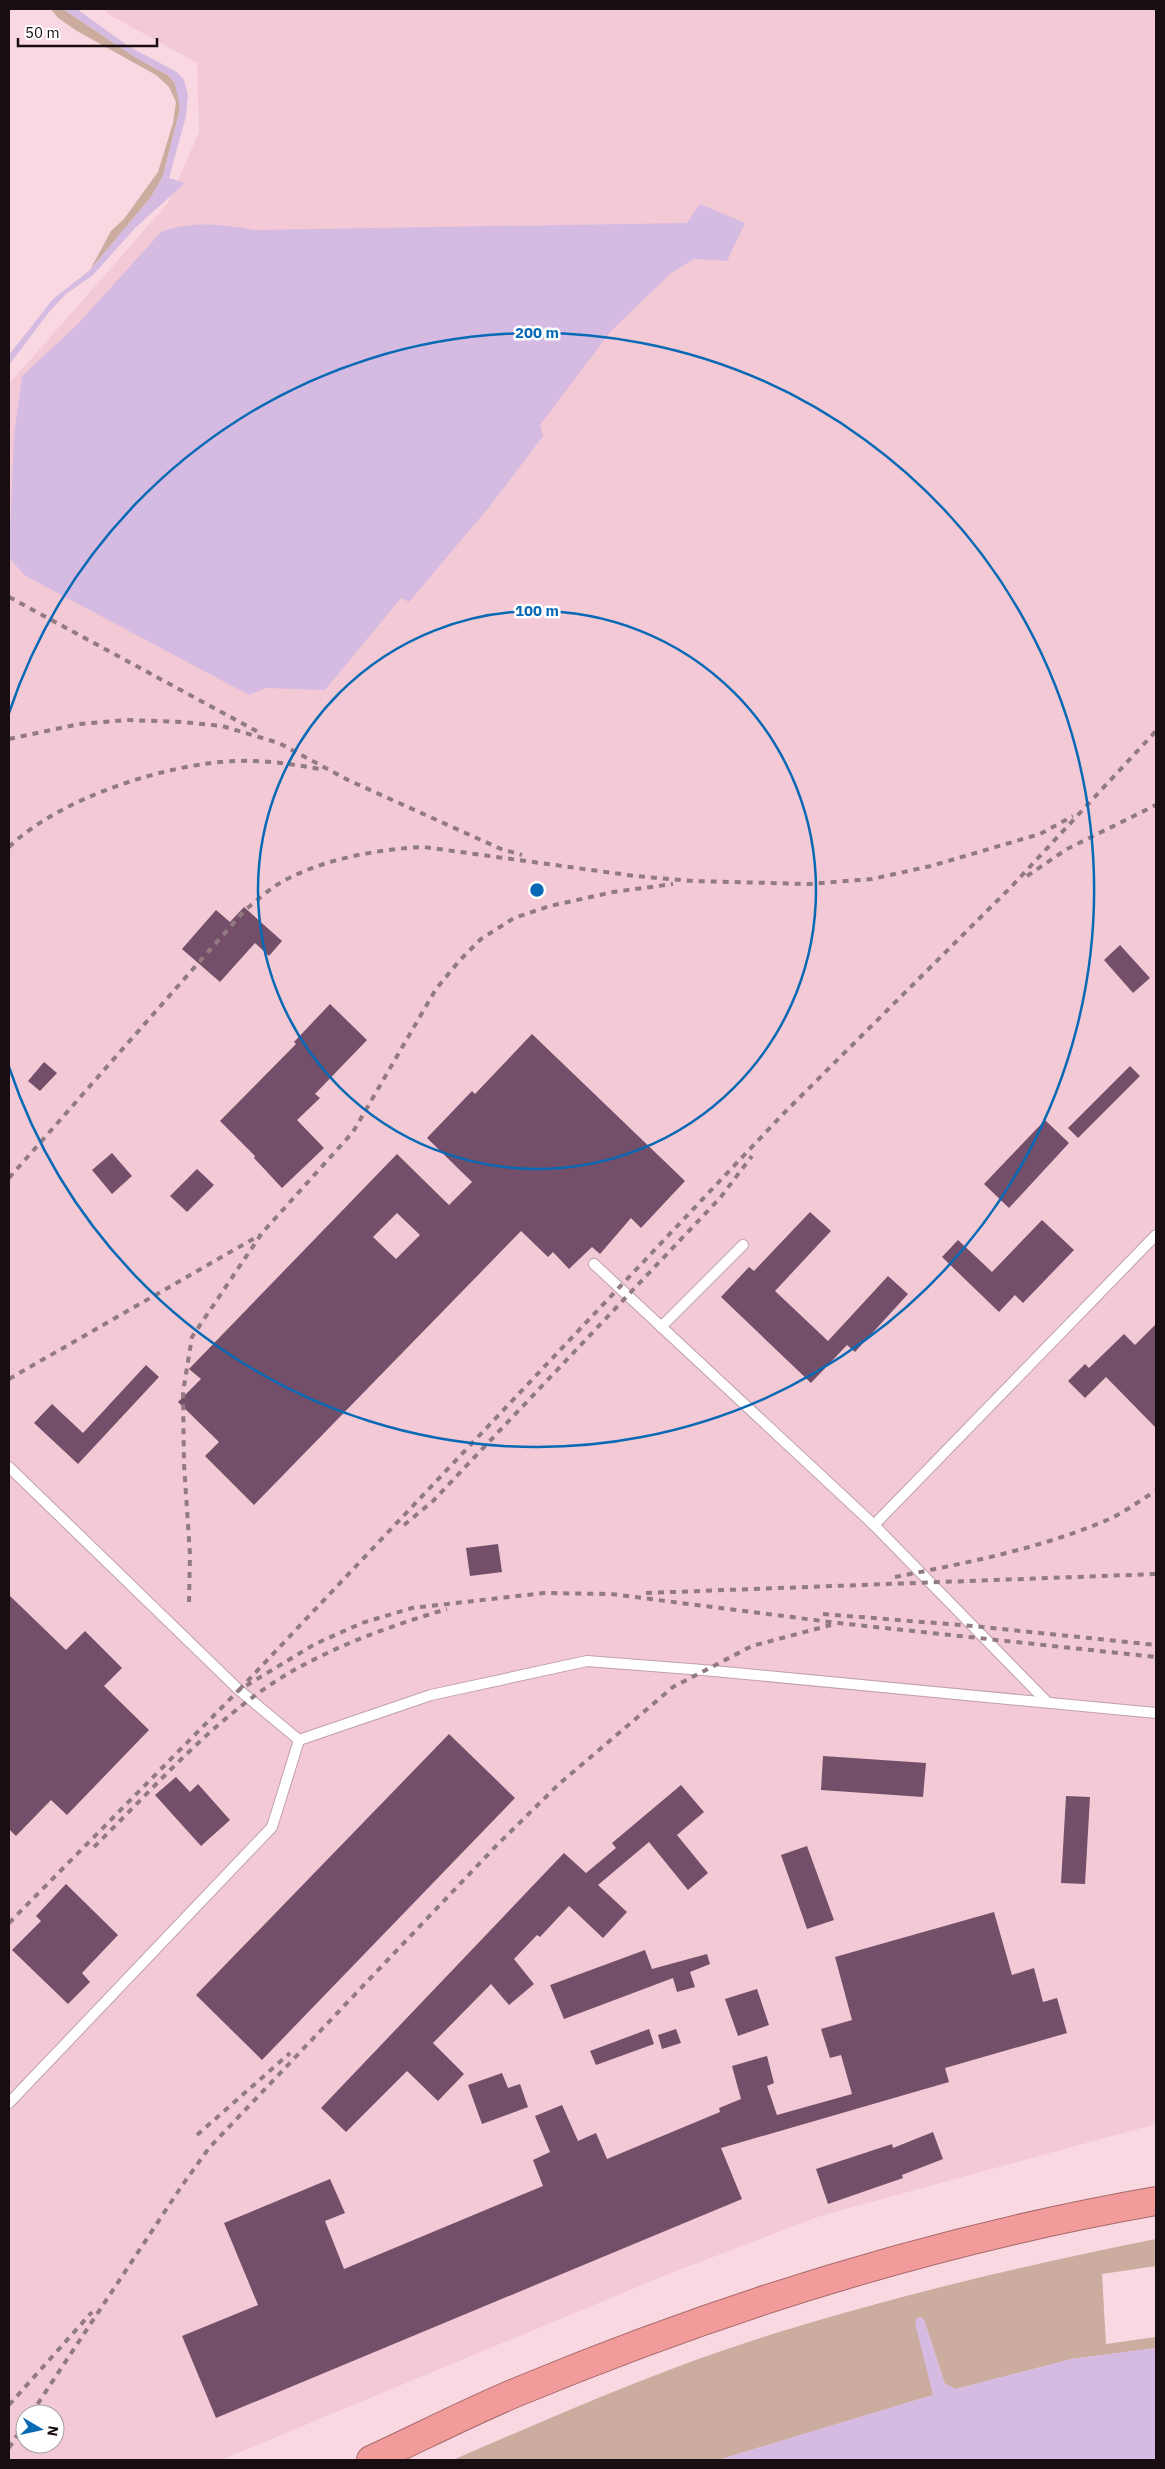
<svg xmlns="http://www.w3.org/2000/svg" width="1165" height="2469" font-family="'IBM Plex Sans',sans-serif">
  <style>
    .built { fill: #f3c9d5; fill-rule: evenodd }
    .green { fill: #ccac9f }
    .water { fill: #d5bae2 }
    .building { fill: #744f6a; fill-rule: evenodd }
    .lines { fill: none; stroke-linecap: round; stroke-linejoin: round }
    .lane-casing { stroke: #c1a1aa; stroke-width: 12 }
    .highway-casing { stroke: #a5696a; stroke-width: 30 }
    .lane { stroke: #fff; stroke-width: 10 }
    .highway { stroke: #f19b9a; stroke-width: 28 }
    .rail { stroke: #917a81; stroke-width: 4; stroke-dasharray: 6 6; stroke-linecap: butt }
    .ring { fill: none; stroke: #0869b5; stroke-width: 2.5 }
    .centre { fill: #0869b5; stroke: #fff; stroke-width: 2.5 }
    .ring-label { font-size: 15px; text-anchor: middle; font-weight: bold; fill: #0869b5; stroke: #fff; stroke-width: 5; stroke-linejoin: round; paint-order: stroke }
  </style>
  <rect width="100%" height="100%" fill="#fad8e2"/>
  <path class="built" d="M105 9H1156V2124L820 2216 666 2275 221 2460H9V384L168 203 199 132 197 63 108 14ZM25 2414H55V2444H25Z"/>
  <g class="green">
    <polygon points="51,9 63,9 138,59 168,75 175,83 179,96 180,109 163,176 151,197 90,270 111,231 124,219 158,172 173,123 176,102 169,87 156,75 77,31 58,18"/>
    <path d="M1156 2239V2266L1102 2274 1106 2344 1156 2337V2348L1072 2359 956 2389 945 2384 924 2320 920 2318 933 2395 718 2460H453C559 2414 668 2366 779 2332 903 2294 1030 2264 1156 2239Z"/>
  </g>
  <g class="water">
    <polygon points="63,9 77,9 128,46 177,72 184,80 188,95 186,116 169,178 185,183 136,227 93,275 66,294 49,312 9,365 9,355 53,299 90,270 151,197 163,176 180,109 175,83 168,75 138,59"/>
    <path d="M700 204 745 223 727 261 694 259 670 274 611 331 540 425 543 436 490 506 409 602 401 598 325 690 266 688 249 695 24 575 9 557 14 436 22 376 77 325 161 232C193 220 222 225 255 230L687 223Z"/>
    <polygon points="921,2317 924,2320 945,2384 956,2389 1072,2359 1156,2348 1156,2460 718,2460 933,2395 915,2323 917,2318"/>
  </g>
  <g class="building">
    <polygon points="244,907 282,941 269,956 255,943 220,982 182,949 216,910 230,922"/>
    <polygon points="1120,945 1150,978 1133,993 1104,960"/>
    <polygon points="330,1004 367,1040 315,1094 320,1098 297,1120 324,1148 282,1188 254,1158 255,1156 220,1121 296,1044 294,1042"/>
    <path d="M532 1034 685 1181 641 1228 631 1218 600 1254 592 1247 569 1269 553 1252 548 1257 521 1231 254 1505 205 1456 219 1442 178 1402 201 1379 189 1369 397 1154 449 1205 472 1182 427 1138 472 1091 475 1094ZM397 1213 420 1235 396 1259 373 1237Z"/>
    <polygon points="44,1062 57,1073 40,1091 28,1081"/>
    <polygon points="1130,1066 1140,1076 1078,1138 1068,1128"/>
    <polygon points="1045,1120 1069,1143 1009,1208 984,1184"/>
    <polygon points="112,1153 132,1176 112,1194 92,1170"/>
    <polygon points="197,1169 214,1185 187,1212 170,1196"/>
    <polygon points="810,1212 831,1231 775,1291 828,1341 888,1276 908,1294 855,1352 847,1345 811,1383 721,1297 749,1267 754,1271"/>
    <polygon points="1042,1220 1074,1250 1023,1303 1015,1295 999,1312 942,1257 958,1240 992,1272"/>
    <polygon points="1156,1324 1156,1428 1106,1377 1085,1398 1068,1381 1085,1364 1089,1368 1124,1334 1135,1345"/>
    <polygon points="146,1365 159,1377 78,1464 34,1423 52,1404 83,1433"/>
    <polygon points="498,1544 502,1572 470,1576 466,1548"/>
    <polygon points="9,1595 66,1650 85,1631 122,1668 104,1686 149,1730 67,1815 51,1800 16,1836 9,1829"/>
    <polygon points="449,1734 515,1798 262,2060 196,1995"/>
    <polygon points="823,1756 926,1763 923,1797 821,1790"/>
    <polygon points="176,1777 190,1792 198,1784 230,1820 201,1846 155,1795"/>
    <polygon points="681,1785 704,1812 677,1835 708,1873 688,1890 649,1842 598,1885 627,1912 603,1938 569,1906 540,1937 537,1935 514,1959 534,1984 509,2005 491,1984 433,2043 464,2074 438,2101 407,2071 346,2132 321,2108 564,1853 586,1873 616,1848 612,1843"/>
    <polygon points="1066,1796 1090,1797 1085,1884 1061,1883"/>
    <polygon points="807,1846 834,1920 807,1929 781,1855"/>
    <polygon points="66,1884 118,1935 82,1973 90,1982 68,2004 12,1950 41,1921 36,1916"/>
    <polygon points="994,1912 1012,1975 1034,1968 1043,2002 1057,1998 1067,2033 945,2068 949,2082 721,2148 742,2199 216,2418 182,2336 258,2305 224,2223 330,2179 345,2213 325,2221 344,2269 543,2186 533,2160 550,2152 535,2116 562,2105 578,2141 596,2133 607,2159 720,2112 719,2108 741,2099 732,2066 767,2056 774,2083 767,2086 777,2115 852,2094 841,2055 830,2058 821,2029 852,2020 835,1957"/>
    <polygon points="645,1950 652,1969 707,1954 710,1964 690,1972 695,1987 677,1992 673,1978 564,2019 550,1985"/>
    <polygon points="757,1989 769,2025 738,2036 725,1999"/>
    <polygon points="649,2029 654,2044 596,2065 590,2051"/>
    <polygon points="676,2029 681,2043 662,2049 658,2035"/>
    <polygon points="502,2073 508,2088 520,2084 528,2107 482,2124 468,2085"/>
    <polygon points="933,2132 943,2159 902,2175 903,2178 828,2204 816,2169 892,2144 893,2148"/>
  </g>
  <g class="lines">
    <g class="lane-casing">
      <g id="lane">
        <polyline points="594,1264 874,1525"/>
        <polyline points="661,1327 743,1245"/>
        <polyline points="9,1467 239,1690 299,1740 431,1695 587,1661 703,1670 1156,1713"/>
        <polyline points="1047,1702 874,1525 1156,1235"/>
        <polyline points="9,2103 272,1827 299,1740"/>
      </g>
    </g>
    <g class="highway-casing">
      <path id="highway" d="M371 2460C421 2437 471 2411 522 2390 725 2306 939 2239 1156 2201"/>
    </g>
    <use href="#lane" class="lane"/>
    <use href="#highway" class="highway"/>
    <g class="rail">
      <polyline points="9,597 260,733"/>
      <polyline points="9,739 79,724 127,720 183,722 222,726 279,743 348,780 501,849 522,855"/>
      <path d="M9 847C59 798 168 763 237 761 265 760 292 764 320 769"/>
      <polyline points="1027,876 1067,849 1156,805"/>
      <path d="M9 1178 245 910C255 902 265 893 275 886 316 860 377 849 424 847L635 876 693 881 808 884 872 879 931 866 1040 834 1073 816"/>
      <polyline points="9,1379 260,1235"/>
      <polyline points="404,1525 433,1501 720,1198 752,1156"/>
      <path d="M895 1577C966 1563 1039 1549 1107 1520 1124 1513 1140 1500 1156 1491"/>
      <polyline points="646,1593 1156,1574"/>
      <polyline points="189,1602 190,1555 184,1464 183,1392 192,1337 262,1233 353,1132 436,989 460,960 481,939 514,918 550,906 613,892 673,884"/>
      <polyline points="823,1614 973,1626 1156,1645"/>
      <polyline points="239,1690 783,1114 1012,886 1156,731"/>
      <path d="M94 1847C154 1788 216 1716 289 1673 337 1645 393 1625 447 1609"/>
      <polyline points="9,1923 239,1690 315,1644 362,1623 412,1608 544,1593 611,1594 838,1623 1156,1657"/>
      <polyline points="197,2135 290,2053"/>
      <polyline points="9,2405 92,2312"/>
      <polyline points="31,2414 181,2187 209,2148 496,1846 559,1784 673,1687 752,1646 831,1625"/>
      <polyline points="9,2448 25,2423"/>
    </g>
  </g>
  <g class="ring">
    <circle cx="537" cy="890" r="279"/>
    <path d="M9 713A557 557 0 1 1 9 1067"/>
  </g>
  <circle cx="537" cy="890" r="8" class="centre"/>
  <g class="ring-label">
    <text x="537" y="338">200 m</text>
    <text x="537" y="616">100 m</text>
  </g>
  <rect width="1165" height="2469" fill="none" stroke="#180d11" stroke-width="20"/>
  <g transform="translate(40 2429) rotate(99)"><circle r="24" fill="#ffffff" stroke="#a39ea0"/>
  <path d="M0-4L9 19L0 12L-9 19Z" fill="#0869b5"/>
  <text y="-8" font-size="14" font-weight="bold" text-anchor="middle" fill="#180d11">N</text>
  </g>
  <path d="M18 38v8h139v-8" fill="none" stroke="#180d11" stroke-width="2.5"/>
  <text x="25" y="38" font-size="15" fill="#180d11" stroke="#ffffff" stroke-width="4" paint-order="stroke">50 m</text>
</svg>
